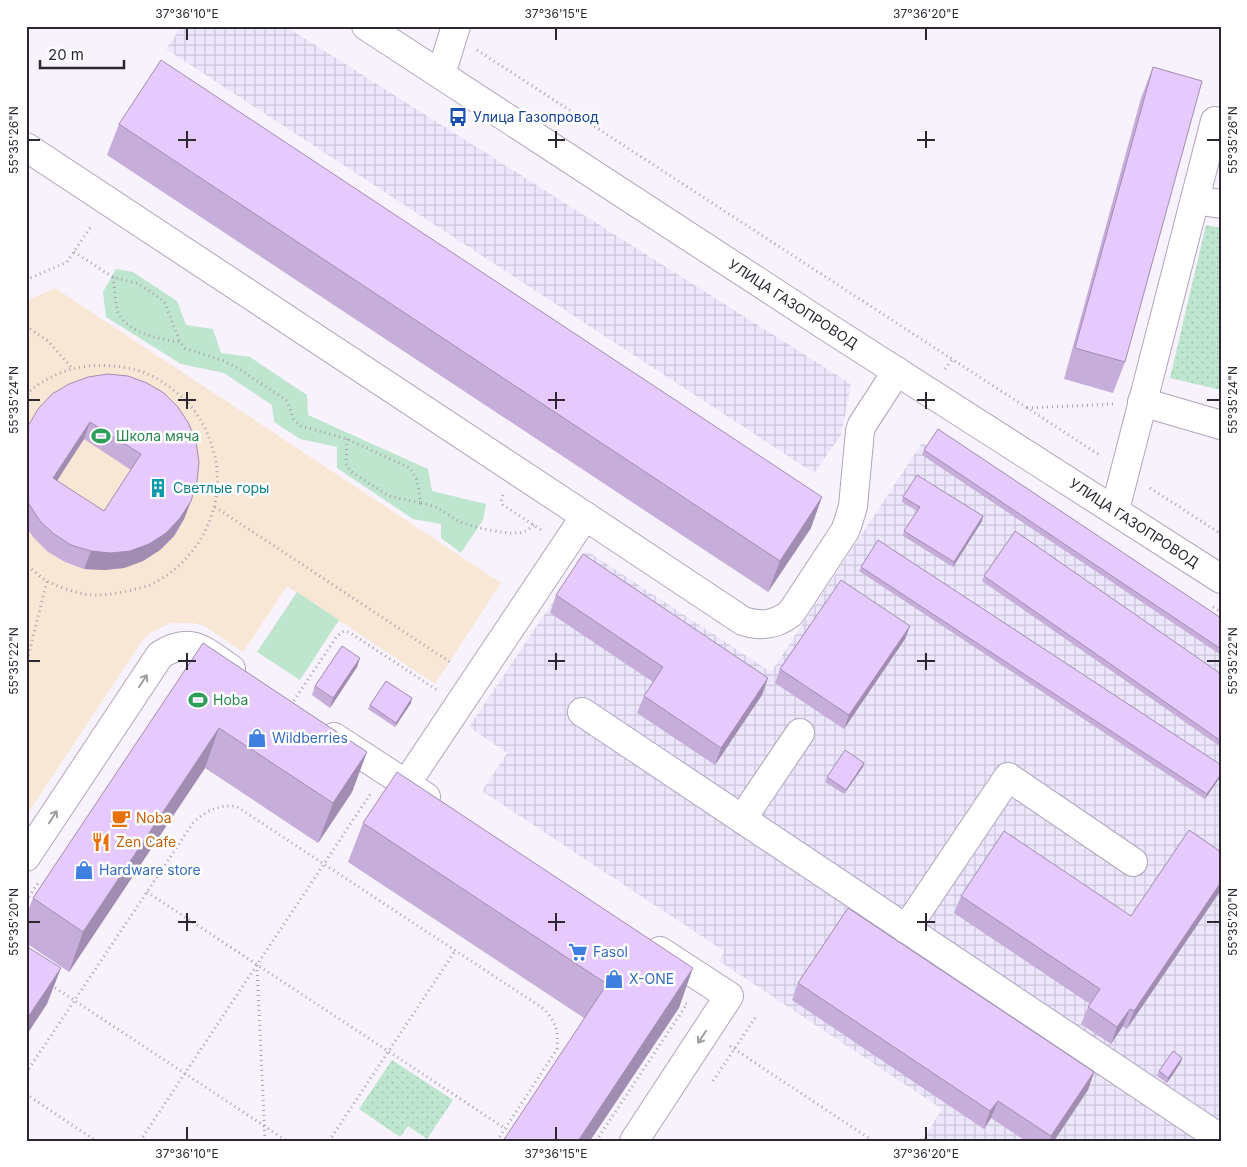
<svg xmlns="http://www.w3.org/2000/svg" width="1247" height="1167" font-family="Inter,sans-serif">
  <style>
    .industrial { fill: url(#industrial-grid) }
    .education { fill: #f9e7d6 }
    .park { fill: url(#park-dots) }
    .garden { fill: #bee6ce }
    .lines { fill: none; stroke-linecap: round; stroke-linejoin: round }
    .minor-casing { stroke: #b1a5bc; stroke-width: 30 }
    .path { stroke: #a7a2ab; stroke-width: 3; stroke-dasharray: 1 4; stroke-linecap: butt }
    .minor { stroke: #fff; stroke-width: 28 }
    .wall { fill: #c6adda; fill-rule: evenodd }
    .shaded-wall { fill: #a18db1 }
    .building { fill: #e6c9fd; stroke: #a18db1; fill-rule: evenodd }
    .oneway { stroke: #a09ea2 }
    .ticks { fill: none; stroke: #2c2730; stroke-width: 2 }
    .labels { text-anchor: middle; stroke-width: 5; stroke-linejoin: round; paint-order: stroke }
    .transit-label { font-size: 14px; fill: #164399; stroke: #fff; text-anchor: start }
    .street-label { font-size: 14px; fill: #2c2730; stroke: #fff }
    .leisure-label { font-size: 14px; fill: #27864d; stroke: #fff; text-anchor: start }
    .culture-label { font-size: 14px; fill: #0d838f; stroke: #fff; text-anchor: start }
    .shop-label { font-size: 14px; fill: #366cbe; stroke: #fff; text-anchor: start }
    .food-label { font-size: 14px; fill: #c56008; stroke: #fff; text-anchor: start }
    .neatline { fill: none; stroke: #2c2730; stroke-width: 2 }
    .ticks-label { font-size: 12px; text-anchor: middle; fill: #2c2730 }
  </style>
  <defs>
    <pattern id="industrial-grid" width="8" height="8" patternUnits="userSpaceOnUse" patternTransform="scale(1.25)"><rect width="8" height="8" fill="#ece7fc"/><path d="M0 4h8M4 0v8" fill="none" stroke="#cbc6d8"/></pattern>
    <pattern id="park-dots" width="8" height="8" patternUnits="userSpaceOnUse" patternTransform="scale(1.25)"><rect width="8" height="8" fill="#bee6ce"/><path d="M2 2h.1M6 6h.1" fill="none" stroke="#a3c5b1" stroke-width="1.8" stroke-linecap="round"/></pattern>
  </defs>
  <rect width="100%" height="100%" fill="#f7f2fc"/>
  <g class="industrial">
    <polygon points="182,26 285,26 851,384 841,435 814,473 166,49"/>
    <polygon points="922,443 1221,639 1221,1141 922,1141 942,1109 719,961 724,951 482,791 507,753 469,727 587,551 771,672"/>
  </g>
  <polygon class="education" points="55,288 501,583 435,684 287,586 243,652 204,626 193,623 171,623 150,633 143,640 28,813 26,811 26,301"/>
  <g class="park">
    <polygon points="1206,225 1221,228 1221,390 1170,378"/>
    <polygon points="392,1060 453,1100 427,1139 408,1126 400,1137 359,1109"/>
  </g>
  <g class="garden">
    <polygon points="116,269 133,272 177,301 186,325 213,329 221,353 250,357 307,395 308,415 428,469 432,491 486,504 483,520 461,553 441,538 441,524 413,519 337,468 337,447 300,439 274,422 272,405 224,373 181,364 106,317 103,292"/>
    <polygon points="297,592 339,620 300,680 257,652"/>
  </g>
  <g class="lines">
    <g class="minor-casing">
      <g id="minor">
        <polyline points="366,26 832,330 1221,579"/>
        <polyline points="441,74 456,26"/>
        <polyline points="26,147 585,516"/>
        <polyline points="1195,200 1221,204"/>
        <polyline points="1142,402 1221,425"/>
        <polyline points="1115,510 1215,121"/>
        <polyline points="582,712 1221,1139"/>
        <polyline points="334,737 426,797"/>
        <path d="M406 784 585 516 743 621C761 627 776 625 791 613L845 531 848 523 853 506 860 431 862 425 897 371"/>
        <polyline points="742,819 800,733"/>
        <path d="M26 857 160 655C192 635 204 651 231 669"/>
        <polyline points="906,929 1008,777 1133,862"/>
        <polyline points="634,1141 729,996 660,951"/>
      </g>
    </g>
    <g class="path">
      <polyline points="477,50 1101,456"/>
      <path d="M74 252 113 277 139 284 164 301 180 342 185 348 224 361 238 368 287 401 294 420 301 426 347 439 410 468 417 480 421 503C441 507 443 513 459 521 470 527 505 534 517 533 524 533 529 529 534 525"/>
      <path d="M113 277C115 289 115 302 118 312 126 333 160 339 179 342"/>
      <polyline points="26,280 67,262 92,225"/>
      <polyline points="26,326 48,341 72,368"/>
      <polyline points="945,369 952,360"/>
      <path d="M26 394C57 368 88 361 128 368 151 372 169 385 186 401 201 416 210 436 215 457 226 509 198 562 150 585 144 587 138 588 132 590 116 594 96 597 79 593 69 590 56 586 47 581 40 577 33 570 26 565"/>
      <polyline points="1027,408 1113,404"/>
      <polyline points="347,439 346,463 350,471 389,496 421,503"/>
      <polyline points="1150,488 1221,534"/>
      <polyline points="503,495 501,501 503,505 541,530"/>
      <polyline points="215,507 453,664"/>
      <polyline points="1213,607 1221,612"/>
      <polyline points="26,665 47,581"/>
      <polyline points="291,705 337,636 344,631 349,632 437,690"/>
      <polyline points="147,892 506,1129"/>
      <polyline points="26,901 38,883"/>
      <polyline points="257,965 265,1141"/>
      <polyline points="51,985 287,1141"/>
      <polyline points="730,1046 873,1141"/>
      <path d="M26 1073 193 823C206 811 217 805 236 806L544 1009C556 1022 559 1032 557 1049L497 1141"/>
      <polyline points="713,1081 757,1015"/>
      <polyline points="26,1094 96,1141"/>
      <polyline points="140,1141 371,793"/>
      <polyline points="329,1141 455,951"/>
      <polyline points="596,1141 687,1004 684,1003"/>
    </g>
    <use href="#minor" class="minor"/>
  </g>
  <g class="wall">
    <polygon points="1153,67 1125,362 1113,393 1064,379 1141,98"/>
    <polygon points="119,124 811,528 768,592 107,155"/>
    <path d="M52 394 199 462 191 501 184 519 174 536 160 550 143 561 124 568 104 570 84 569 65 562 48 552 34 538 26 527V430ZM84 439 131 470 104 511 57 481Z"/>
    <polygon points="924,450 1221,618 1221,655 922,455"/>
    <polygon points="903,497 983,516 982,521 953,567 903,536 904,531 917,511 902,502"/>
    <polygon points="861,567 1221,765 1221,776 1205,799 859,571"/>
    <polygon points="984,576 1221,674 1221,747 982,581"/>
    <polygon points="556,595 768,678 762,695 715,765 637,713 644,696 653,682 550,613"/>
    <polygon points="910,626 905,639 844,729 775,683 780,669"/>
    <polygon points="203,643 367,752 352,792 318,843 205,768 69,972 26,943 26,916 33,898"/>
    <polygon points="360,658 357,667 330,708 312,695 315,686"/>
    <polygon points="411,703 395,727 368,709 370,705"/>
    <polygon points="864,763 863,767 844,794 825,782 827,777"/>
    <polygon points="363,823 679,1008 584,1018 348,862"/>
    <polygon points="1221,852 1127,1029 1123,1026 1111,1044 1081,1024 1088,1007 1090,1004 954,913 961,896 1131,916"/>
    <polygon points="798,983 1094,1072 1088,1090 1054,1141 1026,1141 991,1118 984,1129 792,1000"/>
    <polygon points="1181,1062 1167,1083 1157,1076 1159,1071"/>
  </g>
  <g class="shaded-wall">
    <polygon points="90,422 84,439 47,496 53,478"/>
    <polygon points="822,497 811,528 768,592 780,561"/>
    <polygon points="191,501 184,519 174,536 160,550 143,561 124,568 104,570 84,569 91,551"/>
    <polygon points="983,516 982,521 953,567 954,562"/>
    <polygon points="910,626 905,639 844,729 849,715"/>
    <polygon points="360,658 357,667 330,708 333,698"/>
    <polygon points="768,678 762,695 715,765 721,748"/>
    <polygon points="412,698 411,703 395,727 396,723"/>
    <polygon points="219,728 205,768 69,972 83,932"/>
    <polygon points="367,752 352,792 318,843 333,803"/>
    <polygon points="864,763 863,767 844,794 846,790"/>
    <polygon points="1221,774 1221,776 1205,799 1207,794"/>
    <polygon points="1221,882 1221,890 1127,1029 1134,1011"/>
    <polygon points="61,968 47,1004 26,1036 26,1020"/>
    <polygon points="693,968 679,1008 590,1141 578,1141"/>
    <polygon points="1130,1009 1123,1026 1111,1044 1117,1027"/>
    <polygon points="1182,1058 1181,1062 1167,1083 1168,1078"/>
    <polygon points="1094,1072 1088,1090 1054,1141 1050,1141 1051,1136"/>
    <polygon points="998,1101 991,1118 984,1129 990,1111"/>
  </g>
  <g class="building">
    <polygon points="161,60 822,497 780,561 119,124"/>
    <polygon points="1153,67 1202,81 1125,362 1075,348"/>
    <path d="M108 374 128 376 147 383 164 393 178 407 189 424 196 442 199 462 197 482 191 501 180 518 166 533 149 544 130 551 111 553 91 551 71 545 54 534 40 521 29 504 26 497V430L28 426 38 409 52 394 69 384 88 377ZM90 422 141 454 104 511 53 478Z"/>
    <polygon points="938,429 1221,618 1221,649 924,450"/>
    <polygon points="917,475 983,516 954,562 904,531 920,507 903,497"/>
    <polygon points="1015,531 1221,674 1221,741 984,576"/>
    <polygon points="878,540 1221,765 1221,774 1207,794 861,567"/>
    <polygon points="583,554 768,678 721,748 644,696 663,667 556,595"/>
    <polygon points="841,580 910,626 849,715 780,669"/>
    <polygon points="203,643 367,752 333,803 219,728 83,932 33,898"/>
    <polygon points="342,646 360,658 333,698 315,686"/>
    <polygon points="386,681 412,698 396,723 370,705"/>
    <polygon points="845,750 864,763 846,790 827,777"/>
    <polygon points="397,772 693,968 578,1141 503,1141 607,984 363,823"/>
    <polygon points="1189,830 1221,852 1221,882 1134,1011 1130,1009 1117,1027 1088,1007 1100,989 961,896 1004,831 1131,916"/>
    <polygon points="848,908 1094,1072 1051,1136 998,1101 990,1111 798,983"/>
    <polygon points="26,946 61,968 26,1020"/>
    <polygon points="1173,1051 1182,1058 1168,1078 1159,1071"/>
  </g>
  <defs><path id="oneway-shaft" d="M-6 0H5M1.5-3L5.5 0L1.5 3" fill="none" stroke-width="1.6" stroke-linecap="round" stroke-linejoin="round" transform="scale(1.25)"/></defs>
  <g class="oneway">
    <use href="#oneway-shaft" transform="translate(143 681) rotate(-57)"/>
    <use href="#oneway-shaft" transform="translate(53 817) rotate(-57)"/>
    <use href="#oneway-shaft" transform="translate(702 1037) rotate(124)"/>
  </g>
  <path class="ticks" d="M187 28V40M556 28V40M926 28V40M187 131V148M556 131V148M926 131V148M28 140H40M178 140H196M548 140H565M917 140H935M1207 140H1220M187 392V409M556 392V409M926 392V409M28 400H40M178 400H196M548 400H565M917 400H935M1207 400H1220M187 653V670M556 653V670M926 653V670M28 661H40M178 661H196M548 661H565M917 661H935M1207 661H1220M187 913V931M556 913V931M926 913V931M28 922H40M178 922H196M548 922H565M917 922H935M1207 922H1220M187 1127V1140M556 1127V1140M926 1127V1140"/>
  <defs>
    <g id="bus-bare" transform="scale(1.5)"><path d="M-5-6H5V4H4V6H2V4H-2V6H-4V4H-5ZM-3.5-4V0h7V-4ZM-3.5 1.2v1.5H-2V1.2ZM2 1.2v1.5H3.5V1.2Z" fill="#1a4fb4" stroke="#fff" stroke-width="2.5" paint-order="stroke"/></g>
    <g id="stadium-bare" transform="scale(1.5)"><path d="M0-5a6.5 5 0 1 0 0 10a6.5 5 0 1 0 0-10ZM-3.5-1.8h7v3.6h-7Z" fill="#2e9e5b" stroke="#fff" stroke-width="2.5" paint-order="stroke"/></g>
    <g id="building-bare" transform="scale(1.5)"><path d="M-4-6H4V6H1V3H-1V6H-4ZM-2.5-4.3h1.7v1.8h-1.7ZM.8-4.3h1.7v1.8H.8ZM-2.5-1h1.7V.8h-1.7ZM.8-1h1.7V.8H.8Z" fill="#0f9aa8" stroke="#fff" stroke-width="2.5" paint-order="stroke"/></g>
    <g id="shop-bare" transform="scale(1.5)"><path d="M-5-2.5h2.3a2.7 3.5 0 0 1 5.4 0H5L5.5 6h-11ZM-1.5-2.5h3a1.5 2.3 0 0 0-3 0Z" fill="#3f7fe0" stroke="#fff" stroke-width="2.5" paint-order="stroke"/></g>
    <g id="cafe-bare" transform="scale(1.5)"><path d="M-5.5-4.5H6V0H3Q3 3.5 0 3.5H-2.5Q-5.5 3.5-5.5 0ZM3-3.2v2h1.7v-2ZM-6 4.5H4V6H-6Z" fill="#e8710a" stroke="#fff" stroke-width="2.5" paint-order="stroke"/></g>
    <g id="restaurant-bare" transform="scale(1.5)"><path d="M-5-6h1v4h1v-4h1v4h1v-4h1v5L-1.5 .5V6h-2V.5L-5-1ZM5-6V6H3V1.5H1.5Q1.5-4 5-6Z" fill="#e8710a" stroke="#fff" stroke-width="2.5" paint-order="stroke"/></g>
    <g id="supermarket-bare" transform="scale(1.5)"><path d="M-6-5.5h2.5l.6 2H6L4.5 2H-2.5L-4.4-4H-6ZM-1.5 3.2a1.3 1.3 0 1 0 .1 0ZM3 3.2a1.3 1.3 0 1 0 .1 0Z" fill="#3f7fe0" stroke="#fff" stroke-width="2.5" paint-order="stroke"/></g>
  </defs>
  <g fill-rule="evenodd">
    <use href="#bus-bare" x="458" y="117"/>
    <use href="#stadium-bare" x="101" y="436"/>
    <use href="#building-bare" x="158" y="488"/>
    <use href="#stadium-bare" x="198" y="700"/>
    <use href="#shop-bare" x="257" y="738"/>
    <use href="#cafe-bare" x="121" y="818"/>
    <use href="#restaurant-bare" x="101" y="842"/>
    <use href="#shop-bare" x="84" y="870"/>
    <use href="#supermarket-bare" x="578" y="952"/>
    <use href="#shop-bare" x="614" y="979"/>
  </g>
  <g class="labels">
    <g class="transit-label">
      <text x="473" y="122">Улица Газопровод</text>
    </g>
    <g class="street-label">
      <text transform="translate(793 304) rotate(33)" y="5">УЛИЦА ГАЗОПРОВОД</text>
      <text transform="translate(1134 523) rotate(33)" y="5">УЛИЦА ГАЗОПРОВОД</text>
    </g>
    <g class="leisure-label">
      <text x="116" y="441">Школа мяча</text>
      <text x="213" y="705">Hoba</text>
    </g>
    <g class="culture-label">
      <text x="173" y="493">Светлые горы</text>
    </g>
    <g class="shop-label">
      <text x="272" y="743">Wildberries</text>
      <text x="99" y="875">Hardware store</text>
      <text x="593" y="957">Fasol</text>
      <text x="629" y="984">X-ONE</text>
    </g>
    <g class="food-label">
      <text x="136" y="823">Noba</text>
      <text x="116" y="847">Zen Cafe</text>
    </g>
  </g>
  <rect width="1247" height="1167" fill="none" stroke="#ffffff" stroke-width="55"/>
  <path d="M40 60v8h84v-8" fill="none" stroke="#2c2730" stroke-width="2.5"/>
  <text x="48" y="60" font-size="15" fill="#2c2730" stroke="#ffffff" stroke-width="4" paint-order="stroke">20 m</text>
  <rect x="28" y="28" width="1192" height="1112" class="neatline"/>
  <g class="ticks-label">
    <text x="187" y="18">37°36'10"E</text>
    <text x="556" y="18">37°36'15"E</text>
    <text x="926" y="18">37°36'20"E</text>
    <text transform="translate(14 140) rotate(-90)" y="4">55°35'26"N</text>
    <text transform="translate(1233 140) rotate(-90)" y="4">55°35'26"N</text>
    <text transform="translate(14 400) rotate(-90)" y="4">55°35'24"N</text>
    <text transform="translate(1233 400) rotate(-90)" y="4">55°35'24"N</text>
    <text transform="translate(14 661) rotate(-90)" y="4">55°35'22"N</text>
    <text transform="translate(1233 661) rotate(-90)" y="4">55°35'22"N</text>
    <text transform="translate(14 922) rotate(-90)" y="4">55°35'20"N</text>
    <text transform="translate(1233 922) rotate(-90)" y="4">55°35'20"N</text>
    <text x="187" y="1158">37°36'10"E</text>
    <text x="556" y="1158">37°36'15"E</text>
    <text x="926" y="1158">37°36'20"E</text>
  </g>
</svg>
